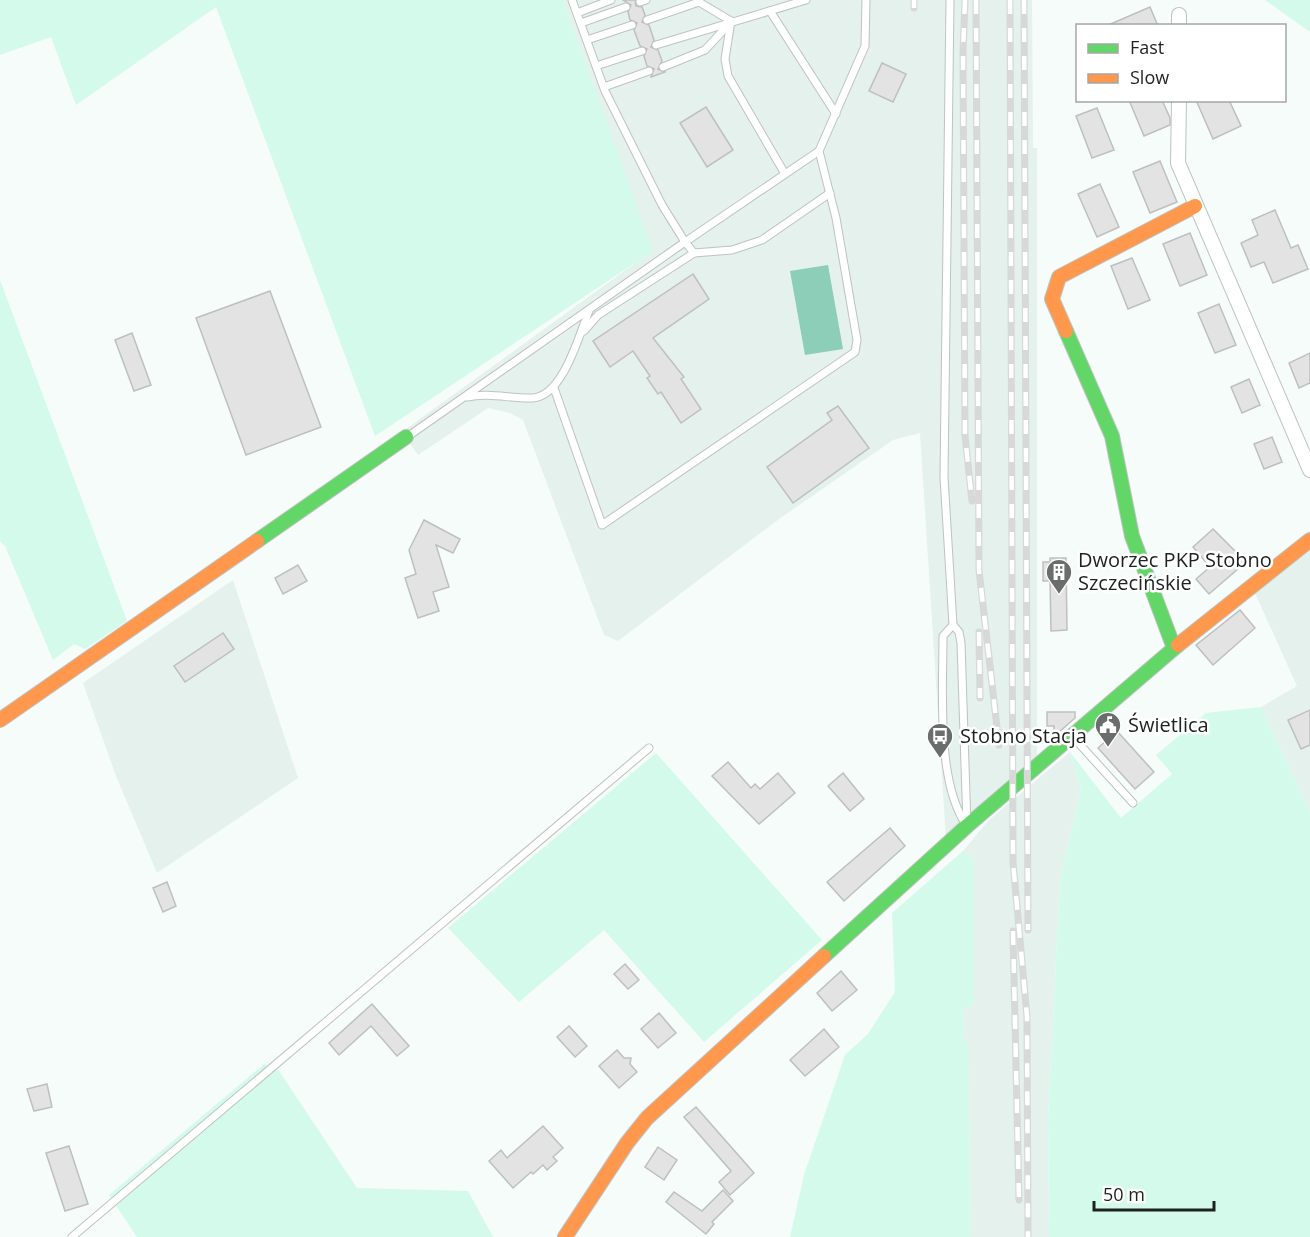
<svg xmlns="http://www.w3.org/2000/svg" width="1310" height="1237" font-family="'Open Sans',sans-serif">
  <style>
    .built { fill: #e4f1ec }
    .green { fill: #d4faeb }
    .water { fill: #8cceb8 }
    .building { fill: #e2e3e2; stroke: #bec0bf; stroke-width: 1.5 }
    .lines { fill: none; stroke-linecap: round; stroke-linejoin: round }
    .lane-casing { stroke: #bec3c1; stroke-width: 9 }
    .street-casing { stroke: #bec3c1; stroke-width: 16 }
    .fast-casing { stroke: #bec3c1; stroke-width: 16 }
    .slow-casing { stroke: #bec3c1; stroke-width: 16 }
    .lane { stroke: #fefffe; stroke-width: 7 }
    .street { stroke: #fefffe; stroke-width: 14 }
    .fast { stroke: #63d668; stroke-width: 14 }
    .slow { stroke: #ff974d; stroke-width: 14 }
    .rail-casing { stroke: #d7d8d8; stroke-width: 7 }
    .rail { stroke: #fff; stroke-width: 4.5; stroke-dasharray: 14; stroke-linecap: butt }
    .labels { text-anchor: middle; stroke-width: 5; stroke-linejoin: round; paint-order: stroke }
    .poi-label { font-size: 20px; fill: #1d2120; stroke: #fff; text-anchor: start }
  </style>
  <rect width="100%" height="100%" fill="#f6fcf9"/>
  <g class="built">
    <polygon points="563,0 1032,0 1033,148 1037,148 1037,760 946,839 920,433 893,440 779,519 618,641 604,635 523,420 510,413 488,408 418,455 402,432 652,251"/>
    <polygon points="1310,551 1310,812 1261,707 1297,686 1254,591"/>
    <polygon points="233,580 298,778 157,873 116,776 83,683"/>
    <polygon points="1070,752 1081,789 1060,879 1048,1118 1049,1237 970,1237 969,1049 964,1036 963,1010 974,1004 974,858 963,851 989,820"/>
  </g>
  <g class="green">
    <polygon points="0,0 563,0 653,251 375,436 216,7 76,105 51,37 0,55"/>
    <polygon points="1265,0 1310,0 1310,32"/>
    <polygon points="0,280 127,621 85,649 74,644 53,660 5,546 0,541"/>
    <polygon points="1261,707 1310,812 1310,1237 1049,1237 1048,1118 1060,879 1081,789 1070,752 1121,818 1172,774 1156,755 1206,713"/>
    <polygon points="656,753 822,940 704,1042 604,930 519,1002 448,928"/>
    <polygon points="963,851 974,858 974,1004 963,1010 964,1036 969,1048 970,1237 790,1237 804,1175 845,1055 868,1034 895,992 892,913"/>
    <polygon points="264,1064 279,1071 357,1188 468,1191 493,1237 137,1237 109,1195"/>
  </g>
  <polygon class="water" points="828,265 843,349 805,355 790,271"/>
  <g class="building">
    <polygon points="623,0 635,0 636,6 642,7 645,15 642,22 649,25 654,40 651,47 658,50 662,61 658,69 665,72 651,77 654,69 647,66 644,56 647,49 640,46 634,30 637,23 630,20 628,12 631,5"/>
    <polygon points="1150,7 1158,26 1106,26"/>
    <polygon points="882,63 906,74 893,102 869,91"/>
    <polygon points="1129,100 1162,100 1170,118 1170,125 1144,136"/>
    <polygon points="1196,100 1229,100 1241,126 1213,139"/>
    <polygon points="706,107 733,150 707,167 680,123"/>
    <polygon points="1097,108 1114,150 1092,158 1076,116"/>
    <polygon points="1160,161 1177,202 1150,213 1133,172"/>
    <polygon points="1100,184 1119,227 1097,237 1078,194"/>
    <polygon points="1275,210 1291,248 1298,245 1308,269 1273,283 1264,262 1251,267 1241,243 1258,235 1252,220"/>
    <polygon points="1190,233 1207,275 1180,286 1163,244"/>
    <polygon points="1132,258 1150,300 1128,309 1111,266"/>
    <polygon points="693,274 709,299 653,338 684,377 681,379 701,409 681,423 661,392 658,394 647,378 650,376 633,351 610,367 593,341"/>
    <polygon points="270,291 321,427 246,455 196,318"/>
    <polygon points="1219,304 1236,345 1215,353 1198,313"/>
    <polygon points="132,333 151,385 134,391 115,340"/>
    <polygon points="1310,353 1310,383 1299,388 1289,363"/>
    <polygon points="1249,379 1260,405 1242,413 1231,387"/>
    <polygon points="838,406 869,448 793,503 767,467 832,420 827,413"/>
    <polygon points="1272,437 1282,462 1264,469 1254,444"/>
    <polygon points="424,520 460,539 453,553 436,545 449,587 433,592 439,611 418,618 405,578 416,574 409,550"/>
    <polygon points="1213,529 1246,562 1209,594 1196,579 1210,567 1193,547"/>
    <polygon points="1050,558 1066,558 1067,630 1051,631 1050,581 1043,581 1043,562 1050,562"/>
    <polygon points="298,565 307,581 283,594 275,578"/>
    <polygon points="1240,610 1255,628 1213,665 1196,645"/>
    <polygon points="223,633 234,649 185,682 174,666"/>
    <polygon points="1310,710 1310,745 1301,749 1288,720"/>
    <polygon points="1047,712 1075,712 1075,718 1058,733 1054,733 1054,726 1047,726"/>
    <polygon points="1117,731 1154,772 1135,789 1098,748"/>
    <polygon points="728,762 751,788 755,784 760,789 778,773 795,793 759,824 712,776"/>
    <polygon points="843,773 864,799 850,811 828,786"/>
    <polygon points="890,828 905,846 844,901 827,882"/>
    <polygon points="167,882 176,906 163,912 153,888"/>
    <polygon points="625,964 639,980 628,989 614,974"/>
    <polygon points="841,971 857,990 832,1011 817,993"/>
    <polygon points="372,1004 409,1046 397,1056 371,1026 339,1055 329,1043"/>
    <polygon points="659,1013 676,1033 658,1048 641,1029"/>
    <polygon points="569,1026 587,1046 575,1057 557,1037"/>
    <polygon points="824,1029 839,1047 805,1076 790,1060"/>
    <polygon points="617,1050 624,1058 631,1058 630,1064 637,1072 619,1088 599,1066"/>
    <polygon points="47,1084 52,1107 34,1111 27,1089"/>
    <polygon points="696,1107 754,1173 730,1195 719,1182 731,1171 684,1117"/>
    <polygon points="543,1126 563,1148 553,1157 557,1161 547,1170 543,1165 533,1174 531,1172 513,1188 489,1161 501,1150 507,1158"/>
    <polygon points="69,1146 88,1204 65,1211 46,1153"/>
    <polygon points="658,1147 677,1160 664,1180 645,1167"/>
    <polygon points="723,1190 733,1201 712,1222 714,1224 706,1234 666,1202 674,1192 702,1211"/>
  </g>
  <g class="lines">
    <g class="lane-casing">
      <g id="lane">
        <polyline points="572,0 605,91 662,205 685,242 819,151"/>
        <polyline points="950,0 944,477 953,625"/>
        <polyline points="640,2 646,0"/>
        <polyline points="770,11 836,114"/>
        <polyline points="577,13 611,0"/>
        <polyline points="647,20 699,2 731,21"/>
        <polyline points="731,21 725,59 728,76 785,174"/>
        <polyline points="581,23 626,7"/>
        <polyline points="587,40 632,25"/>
        <polyline points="656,45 806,0"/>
        <polyline points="596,66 642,51"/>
        <polyline points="663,67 705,50 730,23"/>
        <polyline points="604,87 649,71"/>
        <polyline points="584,331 598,315 694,253"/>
        <polyline points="554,388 602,525 855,352 857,340 836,218 819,151 865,46 866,0"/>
        <path d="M467 397C490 392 511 399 533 398 563 396 579 335 589 311"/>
        <polyline points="407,437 685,242 694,253 732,250 762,240 830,193"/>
        <path d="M953 625 959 632 961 643 967 826C936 783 943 690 943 636Z"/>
        <polyline points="1073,737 1133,803"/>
        <polyline points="72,1237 649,748"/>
      </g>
    </g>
    <g class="street-casing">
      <g id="street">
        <polyline points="1179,26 1179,15"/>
        <polyline points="1179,100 1178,163 1310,470"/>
      </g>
    </g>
    <g class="fast-casing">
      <g id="fast">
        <polyline points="1066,331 1112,436 1132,536 1174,648"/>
        <polyline points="257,541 406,437"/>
        <polyline points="824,956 967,826 1178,645"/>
      </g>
    </g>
    <g class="slow-casing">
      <g id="slow">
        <polyline points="1066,331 1052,299 1059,277 1195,206"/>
        <polyline points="1178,645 1310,540"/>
        <polyline points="0,720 257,541"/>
        <polyline points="565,1237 627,1143 647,1118 824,956"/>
      </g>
    </g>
    <use href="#lane" class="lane"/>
    <use href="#street" class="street"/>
    <use href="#fast" class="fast"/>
    <use href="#slow" class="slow"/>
    <g class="rail-casing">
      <g id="rail">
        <polyline points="965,0 963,53 965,436 972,501"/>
        <polyline points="976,0 979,570 999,745"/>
        <polyline points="1010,0 1013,862 1027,1017 1028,1237"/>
        <polyline points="1024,0 1028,930"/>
        <polyline points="914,8 914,0"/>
        <polyline points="979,632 980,698"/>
        <polyline points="1013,931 1019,1200"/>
      </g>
    </g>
    <use href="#rail" class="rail"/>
  </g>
  <defs>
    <g id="building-pin" transform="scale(1.35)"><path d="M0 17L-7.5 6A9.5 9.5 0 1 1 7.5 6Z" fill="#696e6c" stroke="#fff"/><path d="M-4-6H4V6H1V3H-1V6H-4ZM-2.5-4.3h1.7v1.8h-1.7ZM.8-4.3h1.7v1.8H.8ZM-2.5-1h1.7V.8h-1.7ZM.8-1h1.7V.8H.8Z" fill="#fff"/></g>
    <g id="civic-pin" transform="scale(1.35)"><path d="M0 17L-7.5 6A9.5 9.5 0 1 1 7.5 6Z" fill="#696e6c" stroke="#fff"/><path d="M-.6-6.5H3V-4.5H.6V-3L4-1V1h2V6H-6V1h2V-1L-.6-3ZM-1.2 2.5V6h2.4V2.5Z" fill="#fff"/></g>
    <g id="bus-pin" transform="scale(1.35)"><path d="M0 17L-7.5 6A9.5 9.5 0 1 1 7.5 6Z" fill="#696e6c" stroke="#fff"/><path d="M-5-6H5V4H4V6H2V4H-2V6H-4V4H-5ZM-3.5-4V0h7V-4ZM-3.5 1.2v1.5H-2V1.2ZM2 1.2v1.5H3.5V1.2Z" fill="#fff"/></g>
  </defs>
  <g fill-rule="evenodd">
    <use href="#building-pin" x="1059" y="572"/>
    <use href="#civic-pin" x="1108" y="725"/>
    <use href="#bus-pin" x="940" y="736"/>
  </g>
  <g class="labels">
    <g class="poi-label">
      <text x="1078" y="567">Dworzec PKP Stobno<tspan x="1078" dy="23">Szczecińskie</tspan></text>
      <text x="1128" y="732">Świetlica</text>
      <text x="960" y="743">Stobno Stacja</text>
    </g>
  </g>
  <rect x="1076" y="24" width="210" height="78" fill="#ffffff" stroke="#a5a6a6" stroke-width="1.5"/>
  <rect x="1088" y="44" width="30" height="9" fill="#63d668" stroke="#a5a6a6" stroke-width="1.5"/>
  <text x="1130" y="54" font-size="18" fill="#1d2120">Fast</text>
  <rect x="1088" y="74" width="30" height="9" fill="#ff974d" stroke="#a5a6a6" stroke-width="1.5"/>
  <text x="1130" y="84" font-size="18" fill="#1d2120">Slow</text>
  <path d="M1094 1201v9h120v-9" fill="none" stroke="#1d2120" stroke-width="3"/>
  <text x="1103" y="1201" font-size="18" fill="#1d2120" stroke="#ffffff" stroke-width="4.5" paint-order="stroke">50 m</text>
</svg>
